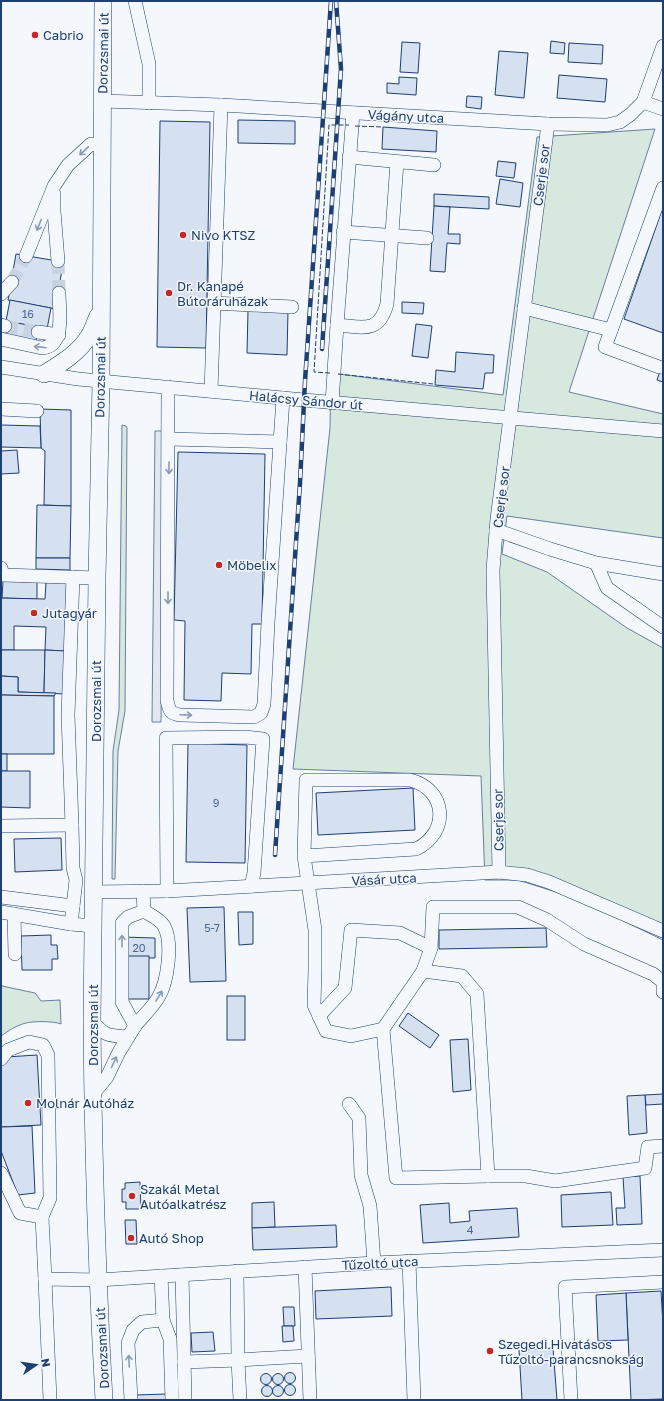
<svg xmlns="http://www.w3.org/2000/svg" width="664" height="1401" font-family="'Golos Text',sans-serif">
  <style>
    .green { fill: #d7e8df; stroke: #687fa3 }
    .parking { fill: #e3e8f0; stroke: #687fa3 }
    .building { fill: #d5e0f0; stroke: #1d3f73 }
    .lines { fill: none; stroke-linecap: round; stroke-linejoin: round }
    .minor-tunnel { stroke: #c9d2e0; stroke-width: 13; stroke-dasharray: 13 6; stroke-linecap: butt }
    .minor-casing { stroke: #1d3f73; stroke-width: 14 }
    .major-casing { stroke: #1d3f73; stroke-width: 18 }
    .minor { stroke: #f4f7fb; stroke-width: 13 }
    .major { stroke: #f4f7fb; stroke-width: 17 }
    .rail-casing { stroke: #1d3f73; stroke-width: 4.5 }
    .rail { stroke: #f4f7fb; stroke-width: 3; stroke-dasharray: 9; stroke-linecap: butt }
    .fence { stroke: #1d3f73; stroke-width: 1; stroke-dasharray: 5 2; stroke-linecap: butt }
    .oneway { stroke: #889bb7 }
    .poi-dot { fill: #c62828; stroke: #f4f7fb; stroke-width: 1.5 }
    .labels { text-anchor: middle; stroke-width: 3; stroke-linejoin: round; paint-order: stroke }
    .number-label { font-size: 11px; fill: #4b6792 }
    .poi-label { font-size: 13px; fill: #1d3f73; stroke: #f4f7fb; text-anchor: start }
    .street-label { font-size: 13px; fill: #1d3f73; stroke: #f4f7fb }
  </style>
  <rect width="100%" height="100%" fill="#f4f7fb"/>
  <g class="green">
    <polygon points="655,129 569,392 663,414 663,538 507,516 502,554 547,572 627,628 663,648 663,940 578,899 518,880 485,880 481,776 293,769 330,428 331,373 503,395 537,137"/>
    <polygon points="122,425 126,426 127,428 125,711 118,751 115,879 112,879 113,751 119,710"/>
    <path d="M1 983 2 986 35 993 41 1001 60 1000 61 1024C54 1021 34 1021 26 1023 17 1025 8 1031 1 1036Z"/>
  </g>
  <polygon class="parking" points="155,431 164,431 161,722 152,722"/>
  <g class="building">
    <polygon points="551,41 565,43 564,54 550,53"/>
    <polygon points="402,42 420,43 418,73 400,72"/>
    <polygon points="569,43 603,45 602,64 568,62"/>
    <polygon points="499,51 528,53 524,98 495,95"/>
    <polygon points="559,75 607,79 605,102 557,98"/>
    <polygon points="399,77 417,78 416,95 387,93 387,83 399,84"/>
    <polygon points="467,96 482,97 481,109 466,107"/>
    <polygon points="238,120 295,121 295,144 238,143"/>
    <polygon points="160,121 210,122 206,348 157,347"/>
    <polygon points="383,127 437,131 436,152 382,149"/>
    <polygon points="498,161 516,163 514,178 496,176"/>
    <polygon points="500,179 523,183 520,207 496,204"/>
    <polygon points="434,194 489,197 489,209 434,206"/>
    <polygon points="434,206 450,207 448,234 460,234 460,244 447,243 445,272 430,271"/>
    <polygon points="663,207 663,333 624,319"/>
    <polygon points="16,254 63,262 56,309 8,300"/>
    <polygon points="10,300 51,308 47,329 6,321"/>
    <polygon points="402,302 424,303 423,314 402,313"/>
    <polygon points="248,310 288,311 287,355 247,353"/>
    <polygon points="6,321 39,327 36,341 3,335"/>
    <polygon points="416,324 432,326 428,358 412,356"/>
    <polygon points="456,352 494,355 493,373 485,373 483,389 435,385 436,370 455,372"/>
    <polygon points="663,362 663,382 657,380"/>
    <polygon points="40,409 71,410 71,506 44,505 45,451 41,448"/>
    <polygon points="1,425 40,426 41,448 1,447"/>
    <polygon points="17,450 19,473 1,474 1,451"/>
    <polygon points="178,452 265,454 262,624 252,624 251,674 222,673 221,701 184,700 185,621 174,620"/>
    <polygon points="37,505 71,506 70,558 36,558"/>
    <polygon points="36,558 70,558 70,570 36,569"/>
    <polygon points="3,581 37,582 37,599 2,598"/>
    <polygon points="46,582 67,582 66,651 45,650 46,627 14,626 14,650 1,650 1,598 45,599"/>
    <polygon points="1,650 45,650 44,693 18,692 18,677 1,676"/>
    <polygon points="45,650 66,651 65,694 44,693"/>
    <polygon points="1,676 18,677 18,692 56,693 54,696 1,695"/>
    <polygon points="1,695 54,696 54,754 1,754"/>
    <polygon points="188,743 247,745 245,863 186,862"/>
    <rect x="1" y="754" width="6" height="17"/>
    <polygon points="1,771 30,771 30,808 1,807"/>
    <polygon points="413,788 415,830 318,835 316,793"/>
    <polygon points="61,838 62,870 15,872 14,839"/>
    <polygon points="224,907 226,981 190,982 187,908"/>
    <polygon points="238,912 253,912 253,944 239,945"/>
    <polygon points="546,928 547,947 439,949 439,930"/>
    <polygon points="51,935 51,945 57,945 58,959 52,959 52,970 22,970 21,936"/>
    <polygon points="122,937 155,938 155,958 122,958"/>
    <rect x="119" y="956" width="30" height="43"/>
    <rect x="227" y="996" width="18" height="44"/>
    <polygon points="408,1013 439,1035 430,1048 399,1026"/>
    <polygon points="468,1039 471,1090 453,1092 450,1040"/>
    <polygon points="37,1055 41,1125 1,1127 1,1063 6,1057"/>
    <polygon points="663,1094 663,1104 646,1105 645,1095"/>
    <polygon points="645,1095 647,1133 629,1135 627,1096"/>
    <polygon points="32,1126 35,1193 18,1195 1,1151 1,1127"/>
    <polygon points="640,1176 642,1224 617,1225 616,1208 625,1208 623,1177"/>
    <polygon points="140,1182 141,1209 126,1209 126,1202 122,1202 122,1189 125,1189 125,1183"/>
    <polygon points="611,1192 613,1225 562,1227 561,1195"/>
    <polygon points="274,1202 275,1227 252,1228 252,1203"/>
    <polygon points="449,1203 450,1223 470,1221 469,1211 517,1208 519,1237 423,1243 420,1205"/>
    <polygon points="125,1220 136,1220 137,1244 126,1244"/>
    <polygon points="336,1225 337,1247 253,1250 252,1228"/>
    <polygon points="391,1287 392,1316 316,1319 315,1291"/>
    <polygon points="661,1291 663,1325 663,1399 631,1400 626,1293"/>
    <polygon points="626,1293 628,1340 598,1341 596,1295"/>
    <polygon points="283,1307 294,1307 295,1326 284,1326"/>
    <polygon points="282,1326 293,1326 294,1341 283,1342"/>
    <polygon points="213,1332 215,1351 192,1352 191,1333"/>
    <polygon points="553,1348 557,1400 522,1400 519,1350"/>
    <circle cx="290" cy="1378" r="5.5"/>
    <circle cx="266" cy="1379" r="5.5"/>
    <circle cx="278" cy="1379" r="5.5"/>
    <circle cx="290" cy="1390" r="5.5"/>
    <circle cx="278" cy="1391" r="5.5"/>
    <circle cx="267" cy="1391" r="5.5"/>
    <polygon points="166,1394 166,1400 137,1400 136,1395"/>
  </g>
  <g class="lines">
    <g class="minor-tunnel">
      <polyline points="58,261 59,293"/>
      <polyline points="12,282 26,256"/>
      <polyline points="5,326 38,332"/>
    </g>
    <g class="minor-casing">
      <g id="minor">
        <polyline points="135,1 149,64 149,103"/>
        <polyline points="102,101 221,105 548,124 607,125 620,122 631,114 643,102 663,46"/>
        <polyline points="643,102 663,109"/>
        <path d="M353 113 337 325C363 327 379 334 387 304L397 162"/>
        <polyline points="349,157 434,165"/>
        <polyline points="54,194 54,211 58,261"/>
        <polyline points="343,232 427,238"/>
        <polyline points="26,256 54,186 68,165 91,144 102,145"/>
        <polyline points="1,294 12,282"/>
        <polyline points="214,303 292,307"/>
        <polyline points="524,308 611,330"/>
        <polyline points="1,325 5,326"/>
        <polyline points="38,332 59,335"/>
        <path d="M1 339 42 348C66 346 59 310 59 293"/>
        <polyline points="1,367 78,379 304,400 663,431"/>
        <polyline points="659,367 605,347 663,188"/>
        <path d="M168 387 167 700C169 710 170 714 181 715L254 717 261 713 264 704 268 623 283 398"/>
        <polyline points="211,391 221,105"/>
        <polyline points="332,403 337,325"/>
        <polyline points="1,409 37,411"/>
        <polyline points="169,439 280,442"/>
        <polyline points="496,530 550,549 596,563 663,574"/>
        <polyline points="596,563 607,588 663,627"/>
        <polyline points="1,568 3,575 97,578"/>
        <polyline points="1,826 72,825"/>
        <path d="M304 856 416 849C450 833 447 789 410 780H306L304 856 315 930V969L314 1005 326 1031 351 1036 383 1029"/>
        <polyline points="499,872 493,570 497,519 548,124"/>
        <polyline points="167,891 166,738 246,737 263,739 254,873 251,886"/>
        <polyline points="93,892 167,891 499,872 527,875 549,882 663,931"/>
        <polyline points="1,897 73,906"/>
        <polyline points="1,912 71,924 93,926"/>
        <polyline points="14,914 15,954"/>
        <polyline points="71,924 76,880 73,868 72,825 68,715 73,577"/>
        <polyline points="431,948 433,907 518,907 547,920 584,944 653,974 663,982 663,992"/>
        <polyline points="423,971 383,1029 396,1178 488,1176"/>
        <polyline points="319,1016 345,988 351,930 400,933 431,948 423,971 462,976 477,994 488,1176 526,1176 555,1181 645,1168 648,1147 663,1146"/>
        <path d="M92 1021C106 1037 108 1035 128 1037"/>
        <path d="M135 1026C142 1017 152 1008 158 998 168 982 173 942 164 926 160 919 150 915 144 911"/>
        <polyline points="1,1059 8,1050 29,1042 43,1045 48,1055 50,1198 42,1217 45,1279"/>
        <polyline points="93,1094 107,1077 119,1052 135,1026 122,1002 122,923 128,917 144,911 143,891"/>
        <polyline points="349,1104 359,1118 361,1175 370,1206 374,1263"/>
        <polyline points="1,1173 20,1213 42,1217"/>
        <polyline points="409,1261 414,1400"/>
        <polyline points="305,1267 310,1400"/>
        <polyline points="182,1275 185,1400"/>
        <polyline points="161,1276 163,1320 170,1339 172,1400"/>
        <polyline points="184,1362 238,1360 237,1271"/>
        <polyline points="50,1400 45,1279 98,1280 374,1263 663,1250"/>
        <polyline points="131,1400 128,1343 133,1330 142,1322 163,1320"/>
        <polyline points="240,1400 238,1360 308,1356"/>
        <polyline points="571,1400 565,1287 663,1282"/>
      </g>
    </g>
    <g class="major-casing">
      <g id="major">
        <path d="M103 1 101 381 97 578 92 1021C93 1147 97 1274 104 1400"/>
        <path d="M44 374C60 364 79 353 89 336 93 330 95 322 98 316"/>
      </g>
    </g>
    <use href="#minor" class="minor"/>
    <use href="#major" class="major"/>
    <g class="rail-casing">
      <g id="rail">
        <polyline points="322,349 341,69 336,1"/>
        <polyline points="275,855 300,483 305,381 331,1"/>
      </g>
    </g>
    <use href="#rail" class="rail"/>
    <g class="fence">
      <polyline points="355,126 383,127"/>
      <polyline points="330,373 314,372 329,125 349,125"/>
      <polyline points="338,374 433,384"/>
    </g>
  </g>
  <defs><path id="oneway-shaft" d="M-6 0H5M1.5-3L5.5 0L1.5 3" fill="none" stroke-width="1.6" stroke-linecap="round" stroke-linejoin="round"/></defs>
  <g class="oneway">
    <use href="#oneway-shaft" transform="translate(84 151) rotate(137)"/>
    <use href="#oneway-shaft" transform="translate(39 225) rotate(112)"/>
    <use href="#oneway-shaft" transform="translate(40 347) rotate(-173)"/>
    <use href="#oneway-shaft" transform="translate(169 468) rotate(90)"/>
    <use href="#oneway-shaft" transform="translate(168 598) rotate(90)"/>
    <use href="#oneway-shaft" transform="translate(186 715) rotate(2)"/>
    <use href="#oneway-shaft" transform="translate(122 941) rotate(-90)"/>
    <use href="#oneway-shaft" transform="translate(159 996) rotate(-59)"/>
    <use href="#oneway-shaft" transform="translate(114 1062) rotate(-66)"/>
    <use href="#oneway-shaft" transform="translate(129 1361) rotate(-93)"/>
  </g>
  <g class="poi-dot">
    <circle cx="35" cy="35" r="4"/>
    <circle cx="183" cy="235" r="4"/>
    <circle cx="169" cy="293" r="4"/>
    <circle cx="219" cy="565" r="4"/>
    <circle cx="34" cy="613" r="4"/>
    <circle cx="28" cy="1103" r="4"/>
    <circle cx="132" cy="1196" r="4"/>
    <circle cx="131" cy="1238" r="4"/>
    <circle cx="490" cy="1351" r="4"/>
  </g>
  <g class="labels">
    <g class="number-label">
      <text x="28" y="318">16</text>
      <text x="216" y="807">9</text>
      <text x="212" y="932">5-7</text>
      <text x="139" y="952">20</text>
      <text x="470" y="1234">4</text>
    </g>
    <g class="poi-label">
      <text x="43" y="40">Cabrio</text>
      <text x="191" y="240">Nivo KTSZ</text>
      <text x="177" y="291">Dr. Kanapé<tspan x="177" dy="15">Bútoráruházak</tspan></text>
      <text x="227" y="570">Möbelix</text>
      <text x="42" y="618">Jutagyár</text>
      <text x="36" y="1108">Molnár Autóház</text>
      <text x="140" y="1194">Szakál Metal<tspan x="140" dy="15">Autóalkatrész</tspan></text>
      <text x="139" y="1243">Autó Shop</text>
      <text x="498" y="1349">Szegedi Hivatásos<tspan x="498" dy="15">Tűzoltó-parancsnokság</tspan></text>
    </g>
    <g class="street-label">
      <text transform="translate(103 53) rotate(-89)" y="5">Dorozsmai út</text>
      <text transform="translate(406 116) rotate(3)" y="5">Vágány utca</text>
      <text transform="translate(541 175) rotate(-83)" y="5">Cserje sor</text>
      <text transform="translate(100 377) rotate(-89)" y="5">Dorozsmai út</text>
      <text transform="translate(306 400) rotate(5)" y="5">Halácsy Sándor út</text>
      <text transform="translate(501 497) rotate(-83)" y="5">Cserje sor</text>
      <text transform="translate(96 701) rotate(-90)" y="5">Dorozsmai út</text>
      <text transform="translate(498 820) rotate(-91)" y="5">Cserje sor</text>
      <text transform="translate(384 879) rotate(-3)" y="5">Vásár utca</text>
      <text transform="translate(93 1025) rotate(-90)" y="5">Dorozsmai út</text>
      <text transform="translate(380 1263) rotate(-3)" y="5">Tűzoltó utca</text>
      <text transform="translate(102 1348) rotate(-93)" y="5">Dorozsmai út</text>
    </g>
  </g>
  <rect width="664" height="1401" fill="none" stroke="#1d3f73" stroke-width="4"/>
  <g transform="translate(36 1365) rotate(77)" stroke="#f4f7fb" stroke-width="3" paint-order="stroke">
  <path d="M0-3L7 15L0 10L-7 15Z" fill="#1d3f73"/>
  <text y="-6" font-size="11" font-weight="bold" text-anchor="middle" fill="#1d3f73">N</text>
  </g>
</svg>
